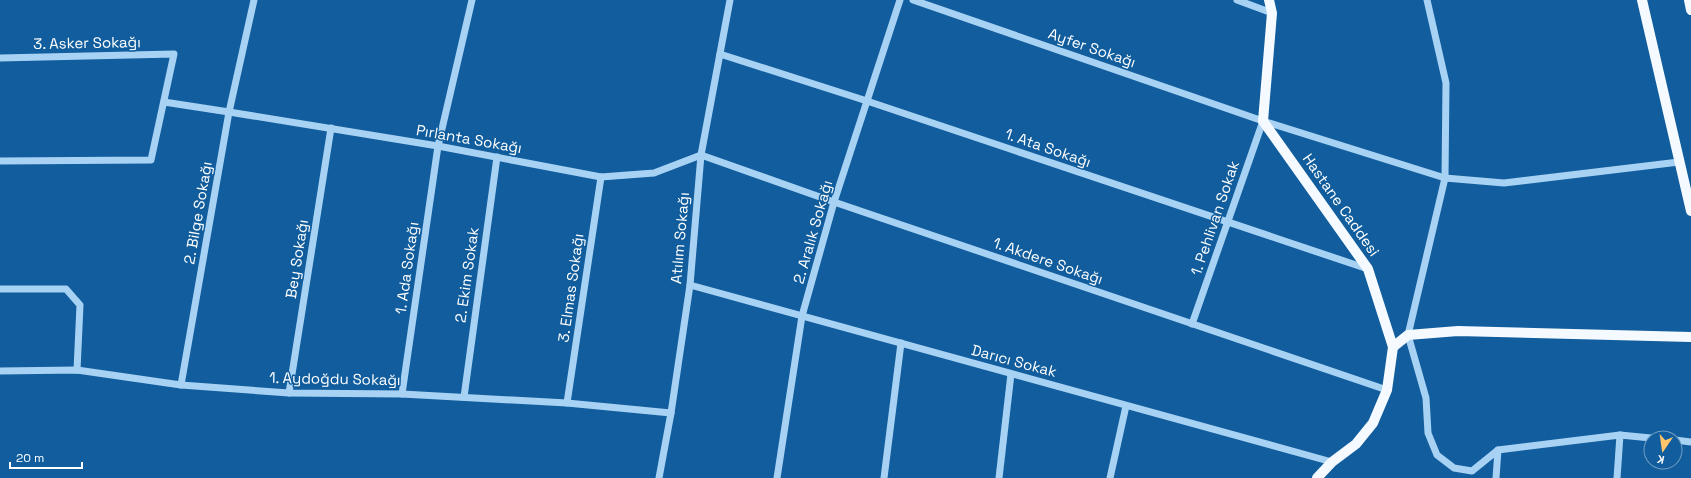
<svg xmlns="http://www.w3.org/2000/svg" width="1691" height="478" font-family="'Space Grotesk',sans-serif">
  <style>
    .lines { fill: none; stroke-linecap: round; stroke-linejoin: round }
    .minor { stroke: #a7d2f4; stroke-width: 7 }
    .major { stroke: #f4faff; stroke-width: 10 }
    .labels { text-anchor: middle; stroke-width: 3; stroke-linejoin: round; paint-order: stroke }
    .street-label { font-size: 15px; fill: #fff; stroke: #115d9d }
  </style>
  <rect width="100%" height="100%" fill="#115d9d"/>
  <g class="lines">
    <g class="minor">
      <polyline points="254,0 229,112 438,146 601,177 654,173 701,155 834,202 1387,390"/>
      <polyline points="913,0 1263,121 1445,178 1504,183 1679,162"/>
      <polyline points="1237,0 1272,13"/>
      <polyline points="1427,0 1446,83 1445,178 1408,335 1426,398 1428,433 1437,455 1454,468 1472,471 1498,450 1620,435 1651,438"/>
      <polyline points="720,54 867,101 1368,269"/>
      <polyline points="0,58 174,54 151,160 0,161"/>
      <polyline points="164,102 229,112 181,385"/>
      <polyline points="690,285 1332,462"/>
      <polyline points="0,289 66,289 80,305 77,370"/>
      <polyline points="1192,324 1263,121"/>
      <polyline points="0,371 77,370 181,385 289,393 402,394 567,403 671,413"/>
      <polyline points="289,393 331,128"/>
      <polyline points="402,394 438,146 472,0"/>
      <polyline points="464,397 497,157"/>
      <polyline points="567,403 601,177"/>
      <polyline points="1675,440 1691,442"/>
      <polyline points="659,478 671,413 690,285 701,155 730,0"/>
      <polyline points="777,478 802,316 834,202 900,0"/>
      <polyline points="884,478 901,343"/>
      <polyline points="999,478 1011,374"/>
      <polyline points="1110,478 1126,406"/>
      <polyline points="1496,478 1498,450"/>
      <polyline points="1617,478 1620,435"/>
    </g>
    <g class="major">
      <polyline points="1269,0 1272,13 1263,121 1368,269 1393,347 1387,390 1373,423 1356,444 1332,462 1317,478"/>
      <polyline points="1642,0 1691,211"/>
      <polyline points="1689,0 1691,10"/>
      <polyline points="1393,347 1408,335 1458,331 1691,337"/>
    </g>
  </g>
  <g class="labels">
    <g class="street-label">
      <text transform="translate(87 43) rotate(-1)" y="5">3. Asker Sokağı</text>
      <text transform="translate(1092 48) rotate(19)" y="5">Ayfer Sokağı</text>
      <text transform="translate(469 139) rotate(10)" y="5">Pırlanta Sokağı</text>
      <text transform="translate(1048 148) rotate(19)" y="5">1. Ata Sokağı</text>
      <text transform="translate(1341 205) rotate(55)" y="5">Hastane Caddesi</text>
      <text transform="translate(198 213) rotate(-80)" y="5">2. Bilge Sokağı</text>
      <text transform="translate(1215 218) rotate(-71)" y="5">1. Pehlivan Sokak</text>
      <text transform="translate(813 232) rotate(-74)" y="5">2. Aralık Sokağı</text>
      <text transform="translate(680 238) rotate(-85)" y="5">Atılım Sokağı</text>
      <text transform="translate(297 259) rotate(-81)" y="5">Bey Sokağı</text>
      <text transform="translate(1048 261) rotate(19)" y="5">1. Akdere Sokağı</text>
      <text transform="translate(407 268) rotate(-82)" y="5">1. Ada Sokağı</text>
      <text transform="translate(467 275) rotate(-82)" y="5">2. Ekim Sokak</text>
      <text transform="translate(571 288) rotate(-82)" y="5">3. Elmas Sokağı</text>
      <text transform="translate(1014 361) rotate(15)" y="5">Darıcı Sokak</text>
      <text transform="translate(335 379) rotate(1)" y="5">1. Aydoğdu Sokağı</text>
    </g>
  </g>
  <g transform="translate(1663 450) rotate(193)"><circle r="19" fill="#115d9d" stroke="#709ec4"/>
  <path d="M0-3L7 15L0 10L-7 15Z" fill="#ffc56a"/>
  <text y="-6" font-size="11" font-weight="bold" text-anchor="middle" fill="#ffffff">K</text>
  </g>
  <path d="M10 462v6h72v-6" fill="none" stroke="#ffffff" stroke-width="2"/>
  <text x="16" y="462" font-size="12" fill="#ffffff" stroke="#115d9d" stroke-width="3" paint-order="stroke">20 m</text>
</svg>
